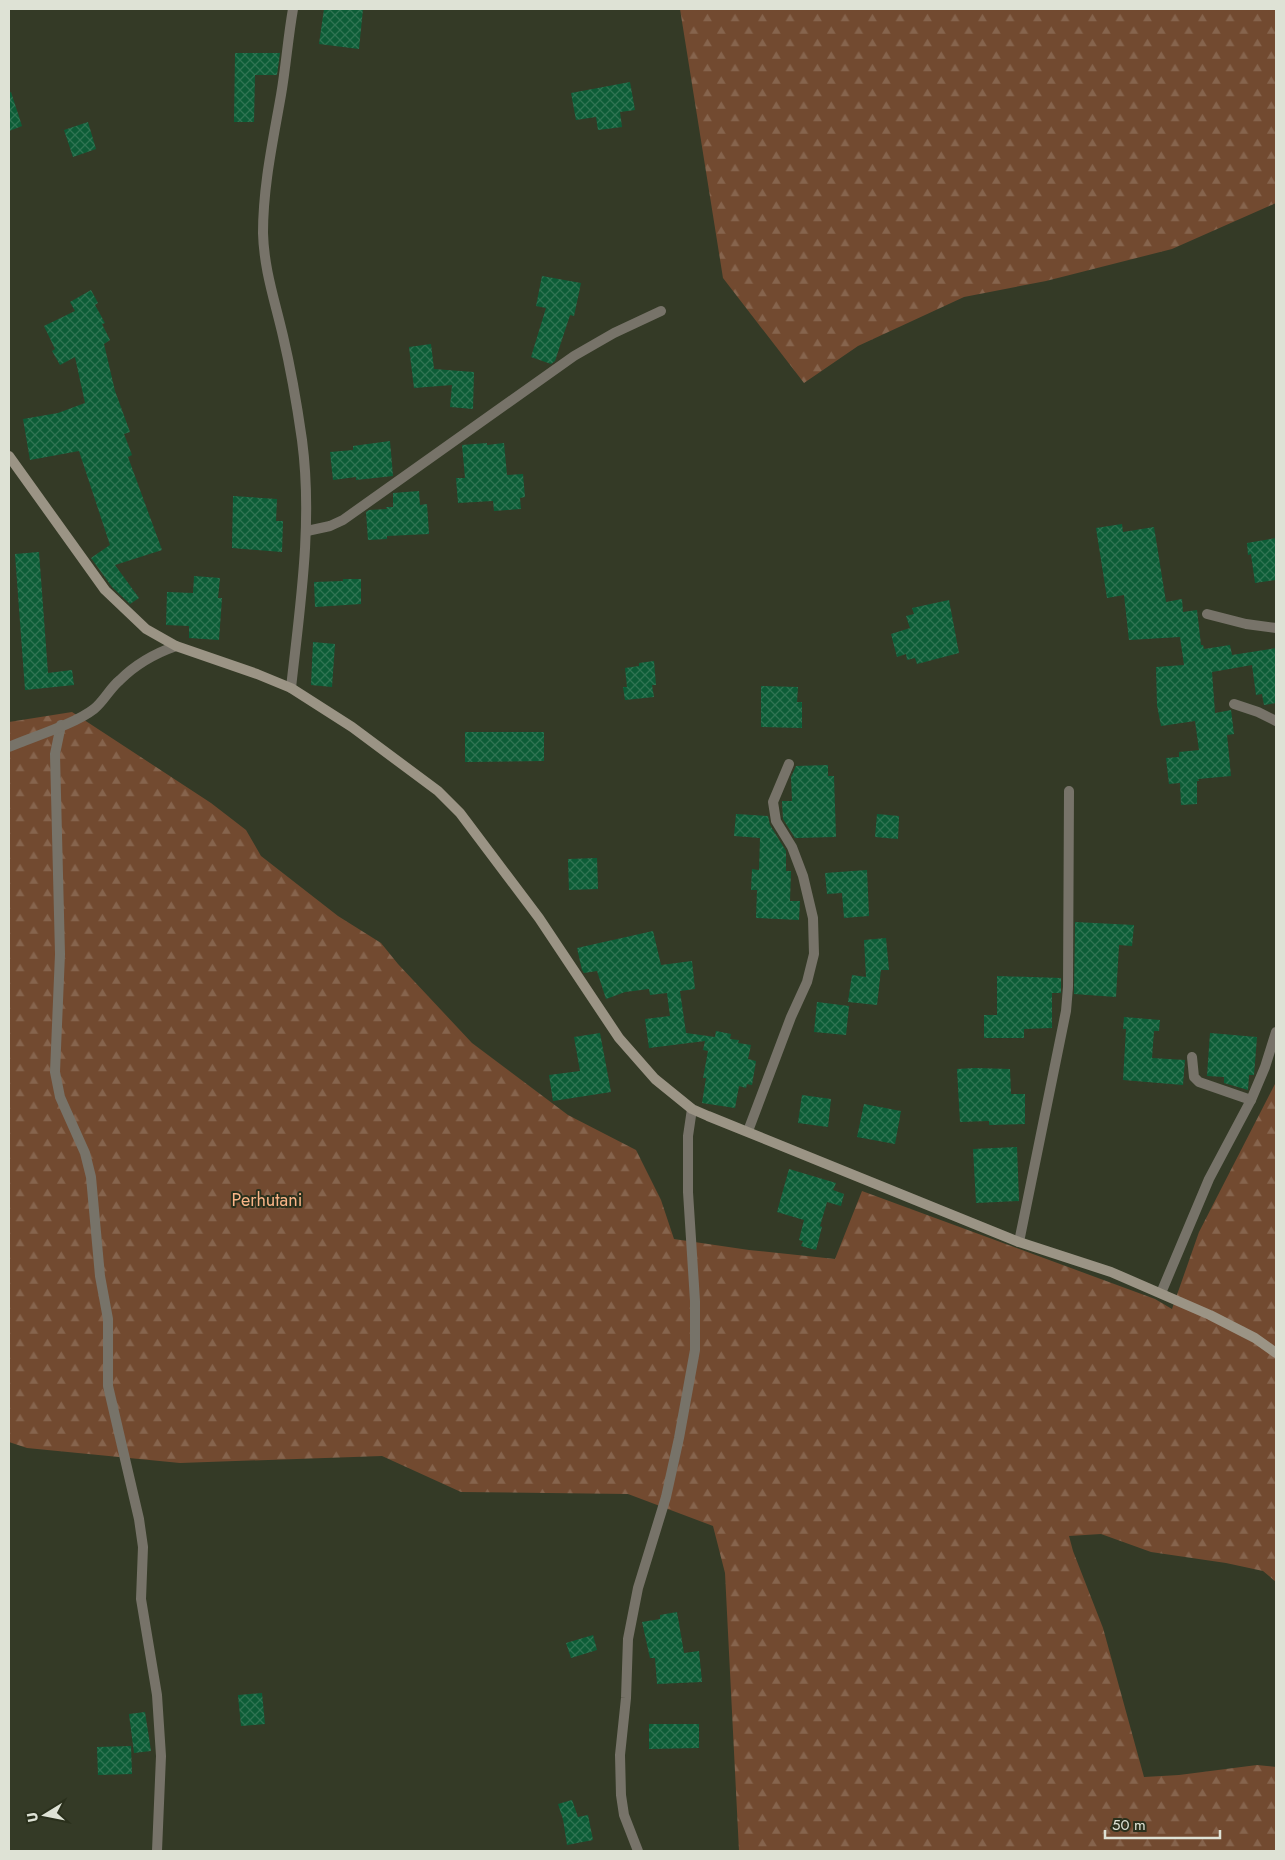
<svg xmlns="http://www.w3.org/2000/svg" width="1285" height="1860" font-family="Jost,sans-serif">
  <style>
    .forest { fill: url(#forest-firs) }
    .building { fill: url(#building-cross-hatch) }
    .lines { fill: none; stroke-linecap: round; stroke-linejoin: round }
    .street { stroke: #777369; stroke-width: 10 }
    .secondary { stroke: #9b9485; stroke-width: 10 }
    .labels { text-anchor: middle; stroke-width: 4; stroke-linejoin: round; paint-order: stroke }
    .park-label { font-size: 18px; fill: #fbb588; stroke: #2a301c }
  </style>
  <defs>
    <pattern id="forest-firs" width="22" height="20" patternUnits="userSpaceOnUse" patternTransform="scale(1.25)"><rect width="22" height="20" fill="#724a30"/><path d="M5 1l3.5 6h-7zM16 11l3.5 6h-7z" fill="#86644d"/></pattern>
    <pattern id="building-cross-hatch" width="8" height="8" patternUnits="userSpaceOnUse" patternTransform="scale(1.25)"><rect width="8" height="8" fill="#0d5d37"/><path d="M0 0l8 8M0 8l8-8" fill="none" stroke="#307453"/></pattern>
  </defs>
  <rect width="100%" height="100%" fill="#343a26"/>
  <g class="forest">
    <polygon points="680,9 1276,9 1276,203 1172,249 1046,281 964,297 858,346 804,383 723,278"/>
    <polygon points="72,712 211,803 246,830 261,856 338,916 381,943 398,964 472,1043 568,1115 636,1150 661,1200 674,1239 749,1250 835,1259 862,1191 1155,1299 1172,1309 1199,1232 1276,1082 1276,1582 1263,1571 1226,1563 1151,1552 1101,1534 1069,1536 1073,1551 1103,1628 1144,1777 1179,1775 1257,1765 1276,1767 1276,1851 739,1851 725,1573 713,1526 628,1494 461,1492 382,1456 180,1463 27,1448 9,1442 9,722"/>
  </g>
  <g class="building">
    <polygon points="324,9 363,9 359,49 319,44"/>
    <polygon points="235,53 280,53 277,75 255,75 254,122 234,122"/>
    <polygon points="630,82 635,110 620,112 622,127 598,130 596,117 576,120 571,93"/>
    <polygon points="11,92 22,126 9,131 9,93"/>
    <polygon points="88,122 96,149 73,157 64,130"/>
    <polygon points="542,276 581,283 574,316 570,315 555,361 551,364 531,357 546,308 536,306"/>
    <polygon points="91,290 98,303 95,305 105,323 102,324 110,340 104,344 115,391 130,432 124,434 132,455 128,457 162,550 115,565 139,598 130,604 112,587 91,558 110,545 79,451 30,460 23,419 58,413 85,403 75,357 60,365 52,351 55,349 44,326 75,311 70,302"/>
    <polygon points="431,344 434,369 474,372 473,409 450,407 452,385 414,388 409,347"/>
    <polygon points="390,441 393,476 356,480 356,477 333,480 330,452 353,450 353,446"/>
    <polygon points="487,443 487,445 504,443 507,475 523,474 525,497 520,498 521,509 494,511 493,501 458,503 456,478 465,478 462,445"/>
    <polygon points="419,491 420,505 427,504 429,534 387,536 387,539 368,540 366,512 369,510 387,509 386,507 393,507 393,493"/>
    <polygon points="233,496 277,499 276,521 283,521 282,552 232,548"/>
    <polygon points="1122,524 1123,532 1154,527 1166,602 1182,599 1183,612 1197,610 1201,645 1203,645 1204,649 1230,645 1232,655 1276,648 1276,703 1264,705 1262,694 1256,695 1252,665 1212,672 1215,713 1231,710 1234,734 1227,735 1231,776 1198,779 1199,781 1197,781 1197,804 1181,805 1180,783 1169,784 1166,758 1179,757 1179,752 1199,750 1195,721 1161,726 1157,705 1156,667 1184,665 1180,637 1129,640 1124,595 1107,598 1096,528"/>
    <polygon points="1276,538 1276,580 1255,583 1251,554 1248,555 1247,543"/>
    <polygon points="39,552 48,673 72,670 74,685 25,690 15,554"/>
    <polygon points="194,576 220,578 218,598 222,598 219,640 189,638 189,626 166,625 167,592 193,593"/>
    <polygon points="343,579 361,579 361,604 315,607 314,582 343,581"/>
    <polygon points="949,600 959,653 917,664 915,658 907,660 906,654 897,657 891,634 910,628 906,616 914,614 912,608"/>
    <polygon points="313,642 335,644 332,687 311,685"/>
    <polygon points="654,661 656,685 652,685 654,697 625,700 623,687 627,687 625,668 639,666 639,663"/>
    <polygon points="761,686 798,687 797,702 802,702 802,728 761,727"/>
    <polygon points="465,732 544,732 544,761 465,762"/>
    <polygon points="828,765 828,776 834,776 836,837 795,838 783,819 782,801 792,801 791,777 796,766"/>
    <polygon points="736,814 768,816 770,825 786,851 786,871 791,871 790,901 800,901 799,920 756,918 757,890 751,890 752,869 759,870 760,838 734,836"/>
    <polygon points="877,814 899,816 898,839 875,837"/>
    <polygon points="597,858 598,889 569,890 568,859"/>
    <polygon points="867,870 869,916 844,918 842,893 827,894 825,873"/>
    <polygon points="1075,922 1134,925 1132,946 1119,945 1116,997 1074,994"/>
    <polygon points="653,931 661,965 692,961 695,989 680,991 686,1033 715,1037 716,1031 731,1034 730,1039 739,1040 738,1043 751,1045 748,1059 756,1061 752,1085 747,1084 746,1088 739,1086 735,1108 702,1103 706,1078 703,1078 708,1051 703,1050 705,1041 649,1048 645,1019 670,1016 667,993 650,995 649,989 625,992 606,999 597,971 584,973 582,970 577,948"/>
    <polygon points="886,938 889,970 881,970 877,1005 848,1002 852,975 866,977 864,940"/>
    <polygon points="997,976 1061,978 1061,993 1052,993 1052,1028 1024,1029 1024,1038 984,1038 984,1015 997,1015"/>
    <polygon points="817,1002 849,1006 846,1035 814,1032"/>
    <polygon points="1124,1017 1160,1020 1159,1031 1154,1031 1152,1058 1185,1060 1183,1085 1123,1080 1126,1029 1123,1029"/>
    <polygon points="600,1033 611,1092 553,1101 549,1075 580,1071 574,1037"/>
    <polygon points="1210,1033 1257,1037 1254,1075 1249,1075 1248,1090 1224,1083 1224,1077 1207,1076"/>
    <polygon points="975,1068 1010,1069 1011,1094 1025,1094 1025,1124 989,1125 989,1121 960,1122 957,1069"/>
    <polygon points="802,1095 831,1099 828,1127 798,1123"/>
    <polygon points="864,1104 901,1111 895,1144 857,1137"/>
    <polygon points="1017,1147 1019,1201 976,1203 973,1149"/>
    <polygon points="789,1169 836,1183 833,1190 844,1194 841,1206 827,1202 820,1226 822,1227 816,1250 801,1246 803,1241 799,1240 804,1220 777,1212"/>
    <polygon points="677,1612 684,1653 699,1651 702,1682 657,1684 655,1658 650,1658 642,1622 660,1619 660,1615"/>
    <polygon points="593,1635 597,1650 571,1658 566,1643"/>
    <polygon points="262,1693 265,1724 241,1726 238,1695"/>
    <polygon points="145,1712 151,1751 134,1753 129,1714"/>
    <polygon points="649,1724 699,1724 699,1748 649,1749"/>
    <polygon points="131,1746 132,1774 98,1775 97,1747"/>
    <polygon points="572,1800 578,1817 588,1815 593,1840 567,1845 563,1819 558,1804"/>
  </g>
  <g class="lines">
    <g class="street">
      <polyline points="307,531 330,526 343,520 574,356 614,333 661,311"/>
      <polyline points="1207,614 1246,624 1276,628"/>
      <path d="M291 688C300 606 313 523 302 440 297 405 291 370 283 336 275 301 264 270 263 233 263 186 273 141 281 95 286 66 288 37 293 9"/>
      <polyline points="1234,704 1258,712 1276,721"/>
      <polyline points="61,725 55,754 60,954 55,1072 60,1097 85,1153 91,1177 100,1276 108,1319 108,1386 139,1519 143,1547 141,1599 157,1695 161,1756 157,1851"/>
      <path d="M9 747C32 737 75 724 94 709 104 701 110 688 120 680 135 665 156 653 176 646"/>
      <polyline points="1192,1057 1194,1077 1199,1082 1251,1100"/>
      <polyline points="748,1131 791,1017 807,982 814,954 813,918 803,876 792,847 776,821 773,802 789,764"/>
      <polyline points="1019,1242 1066,1011 1068,987 1069,791"/>
      <polyline points="1161,1293 1209,1179 1251,1100 1265,1067 1276,1032"/>
      <polyline points="638,1851 624,1815 621,1795 620,1755 626,1698 628,1639 638,1588 666,1497 679,1438 695,1350 695,1301 688,1192 688,1136 692,1109"/>
    </g>
    <polyline class="secondary" points="9,456 105,590 146,629 176,646 257,674 291,688 352,727 438,791 460,813 539,918 619,1038 655,1079 692,1109 708,1116 1019,1242 1111,1272 1210,1315 1255,1338 1276,1353"/>
  </g>
  <g class="labels">
    <g class="park-label">
      <text x="267" y="1206">Perhutani</text>
    </g>
  </g>
  <rect width="1285" height="1860" fill="none" stroke="#dee2d5" stroke-width="20"/>
  <g transform="translate(45 1815) rotate(260)" stroke="#2a301c" stroke-width="4" paint-order="stroke">
  <path d="M0-4L9 19L0 12L-9 19Z" fill="#dee2d5"/>
  <text y="-8" font-size="14" font-weight="bold" text-anchor="middle" fill="#dee2d5">U</text>
  </g>
  <path d="M1105 1830v8h115v-8" fill="none" stroke="#dee2d5" stroke-width="2.5"/>
  <text x="1112" y="1830" font-size="15" fill="#dee2d5" stroke="#2a301c" stroke-width="4" paint-order="stroke">50 m</text>
</svg>
